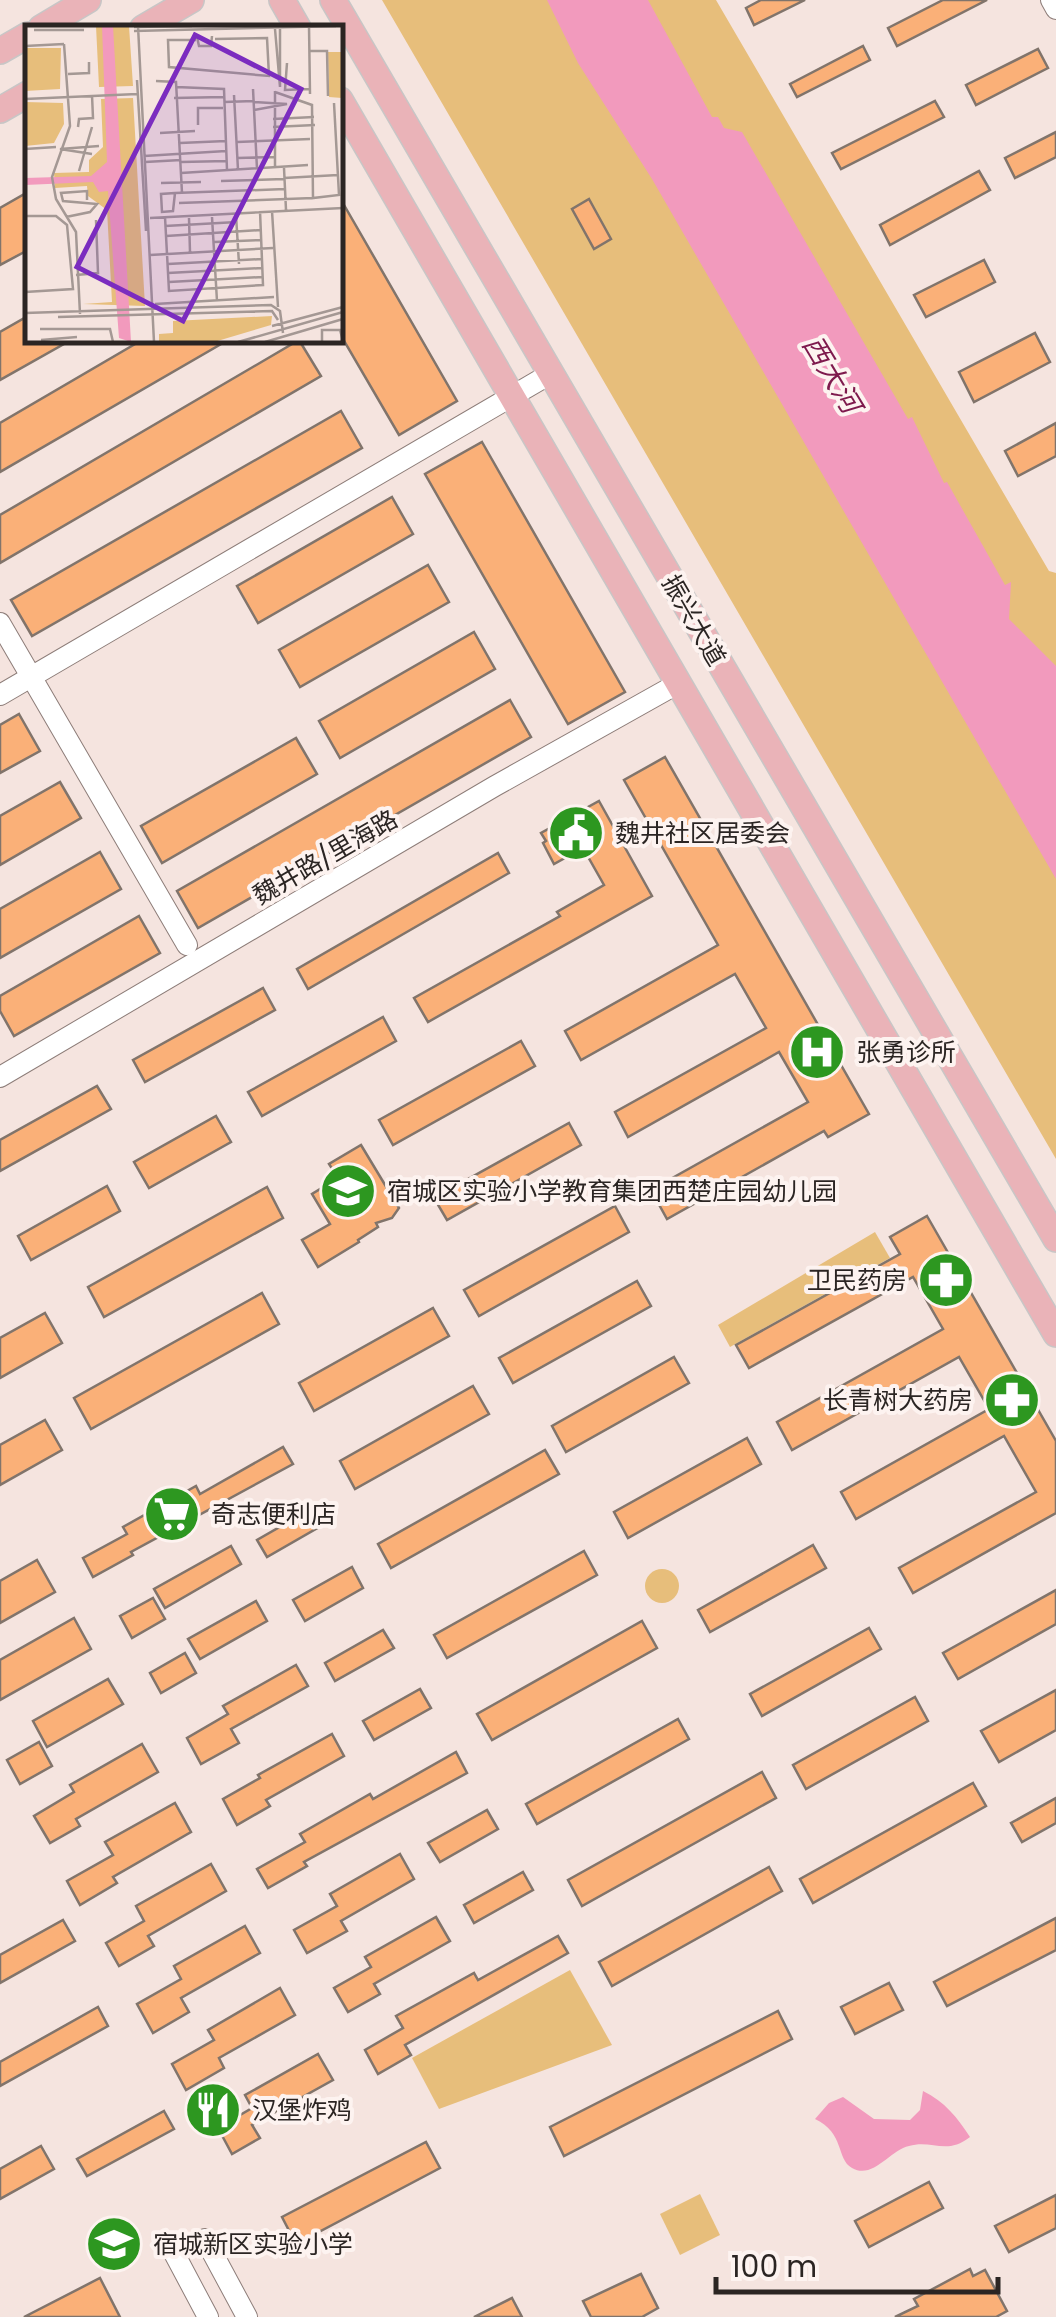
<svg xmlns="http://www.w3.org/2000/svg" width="1056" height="2317" font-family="Poppins,'Noto Sans SC',sans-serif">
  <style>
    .green { fill: #e7be7b }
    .water { fill: #f29abd }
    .building { fill: #fab078; stroke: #81746b; stroke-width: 2.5 }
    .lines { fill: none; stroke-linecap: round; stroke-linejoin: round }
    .minor-casing { stroke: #8d7d79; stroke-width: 22 }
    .major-casing { stroke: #c8c6c6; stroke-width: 28 }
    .minor { stroke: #fff; stroke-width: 20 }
    .major { stroke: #eab3b8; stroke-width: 25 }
    .labels { text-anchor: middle; stroke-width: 8; stroke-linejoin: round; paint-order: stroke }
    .street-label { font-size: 25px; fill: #2b2523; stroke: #fdf3f0 }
    .poi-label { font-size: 25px; fill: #2b2523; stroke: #fdf3f0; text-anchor: start }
    .water-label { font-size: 28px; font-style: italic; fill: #7e1a4d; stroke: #fdf3f0 }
    .inset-road { fill: none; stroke: #a49894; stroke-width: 2.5 }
    .view { fill: #7b2cbf; fill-opacity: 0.15; stroke: #7b2cbf; stroke-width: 5 }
    .inset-edge { fill: none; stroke: #2b2523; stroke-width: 5 }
  </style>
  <rect width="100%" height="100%" fill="#f5e4df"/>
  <g class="green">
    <polygon points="382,0 716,0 1049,571 1056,573 1056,1159"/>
    <polygon points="875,1232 890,1258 730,1347 718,1325"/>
    <circle cx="662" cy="1586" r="17"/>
    <polygon points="570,1970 612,2045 439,2109 412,2058"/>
    <polygon points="700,2194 720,2235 680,2255 660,2214"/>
  </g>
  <g class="water">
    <polygon points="547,0 648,0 712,117 718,117 724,128 742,132 908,419 912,417 944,483 947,482 1005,585 1011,582 1009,619 1056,666 1056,879 652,179 578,63"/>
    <path d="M923 2091C945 2102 957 2117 970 2137 946 2156 932 2139 909 2146 890 2150 873 2180 852 2168 836 2159 845 2133 815 2119L829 2103 843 2097 874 2119 910 2120 920 2110Z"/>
  </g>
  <g class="building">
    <polygon points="761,0 805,0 754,25 746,8"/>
    <polygon points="943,0 987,0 897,46 888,28"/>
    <polygon points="863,46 870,60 797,97 790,84"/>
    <polygon points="1038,49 1048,68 976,105 966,85"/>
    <polygon points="935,101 944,117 841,169 832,153"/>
    <polygon points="1056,132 1056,157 1015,178 1005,158"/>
    <polygon points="979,171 990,190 890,245 880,225"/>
    <polygon points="28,192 28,250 0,265 0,208"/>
    <polygon points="340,198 457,401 399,435 340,334"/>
    <polygon points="589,199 611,239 594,249 572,209"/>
    <polygon points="984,260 995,282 926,317 914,295"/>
    <polygon points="28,316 28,340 71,340 0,380 0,332"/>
    <polygon points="1035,333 1050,362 974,402 959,372"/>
    <polygon points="142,340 228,340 0,472 0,423"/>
    <polygon points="299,340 321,376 0,563 0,515"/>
    <polygon points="341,411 362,448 32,636 11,600"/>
    <polygon points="1056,423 1056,456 1018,476 1005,451"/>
    <polygon points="482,442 625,692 568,724 425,474"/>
    <polygon points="392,497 413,534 258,623 237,586"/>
    <polygon points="428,565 449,602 300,687 279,650"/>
    <polygon points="474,632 495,669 340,758 319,721"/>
    <polygon points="510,700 531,737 198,928 177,891"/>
    <polygon points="19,714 40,751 0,773 0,725"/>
    <polygon points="296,738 317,774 162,863 141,826"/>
    <polygon points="665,757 869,1114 828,1137 824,1131 667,1219 651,1190 808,1102 779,1052 628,1137 615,1112 766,1028 735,974 581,1060 565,1031 718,945 624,780"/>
    <polygon points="60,782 81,818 0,865 0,816"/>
    <polygon points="599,801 652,896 428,1022 414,998 560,916 557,912 604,885 583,848 554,864 543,843 546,841 541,833"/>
    <polygon points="100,852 121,889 0,958 0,909"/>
    <polygon points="498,853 509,873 308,989 297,969"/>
    <polygon points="139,916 160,953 14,1036 0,1011 0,996"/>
    <polygon points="263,988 275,1010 145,1082 133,1060"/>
    <polygon points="383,1017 396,1041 262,1116 248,1092"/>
    <polygon points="521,1041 535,1066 393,1145 379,1120"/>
    <polygon points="97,1086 111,1109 0,1171 0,1140"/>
    <polygon points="216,1116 231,1142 149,1188 134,1162"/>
    <polygon points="569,1123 581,1145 447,1220 434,1198"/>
    <polygon points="361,1145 399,1208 392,1218 376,1223 378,1227 358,1240 359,1242 318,1267 302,1240 330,1224 312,1194 338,1178 329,1164"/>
    <polygon points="107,1186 120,1211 31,1260 18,1236"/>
    <polygon points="267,1187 283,1218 104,1317 88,1287"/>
    <polygon points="615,1206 629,1232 479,1316 464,1290"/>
    <polygon points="927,1216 1056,1441 1056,1513 913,1593 899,1568 1036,1492 1004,1436 856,1519 841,1492 989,1409 959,1357 792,1450 777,1422 943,1329 913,1277 749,1368 736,1345 900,1254 890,1237"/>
    <polygon points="637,1281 651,1306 513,1383 499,1358"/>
    <polygon points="262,1293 279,1324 91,1429 74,1398"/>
    <polygon points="433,1308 449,1336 314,1411 299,1383"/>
    <polygon points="45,1313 62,1343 0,1378 0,1338"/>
    <polygon points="674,1357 689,1383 566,1452 552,1426"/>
    <polygon points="473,1386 489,1414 355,1489 340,1461"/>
    <polygon points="45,1420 62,1450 0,1485 0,1445"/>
    <polygon points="747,1438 761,1464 628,1538 614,1512"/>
    <polygon points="283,1447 293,1464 131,1552 133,1555 93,1577 83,1558 127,1534 123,1527 196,1486 200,1494"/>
    <polygon points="545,1450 559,1474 391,1568 378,1544"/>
    <polygon points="318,1505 328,1522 267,1557 257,1540"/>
    <polygon points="813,1545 826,1568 710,1632 698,1610"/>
    <polygon points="231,1546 241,1564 165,1608 154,1589"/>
    <polygon points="584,1551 597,1575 447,1658 434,1635"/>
    <polygon points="37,1560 55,1592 0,1623 0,1581"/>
    <polygon points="352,1567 363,1588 305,1621 293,1600"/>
    <polygon points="1056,1590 1056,1624 958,1679 943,1653"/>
    <polygon points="153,1598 165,1619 132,1638 120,1616"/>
    <polygon points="256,1601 267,1621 200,1659 188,1639"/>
    <polygon points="74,1618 91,1649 0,1700 0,1660"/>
    <polygon points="642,1621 657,1648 492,1740 477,1714"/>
    <polygon points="869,1628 881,1649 762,1716 750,1694"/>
    <polygon points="383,1630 394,1648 335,1681 325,1663"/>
    <polygon points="185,1653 196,1673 161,1693 150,1673"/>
    <polygon points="296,1665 308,1686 231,1729 239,1743 201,1764 187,1738 228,1714 223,1706"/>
    <polygon points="108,1679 123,1704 47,1747 33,1721"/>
    <polygon points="420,1689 431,1708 374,1740 363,1721"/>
    <polygon points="1056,1690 1056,1730 999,1762 981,1731"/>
    <polygon points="915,1697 928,1721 806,1789 793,1765"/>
    <polygon points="678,1719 689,1739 537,1824 526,1804"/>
    <polygon points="332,1734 344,1756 266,1800 270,1806 237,1825 223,1799 260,1778 258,1775"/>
    <polygon points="39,1742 52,1766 20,1784 7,1760"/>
    <polygon points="142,1744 158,1772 76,1819 80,1826 50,1843 34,1816 74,1792 70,1785"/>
    <polygon points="456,1752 467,1773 304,1862 307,1866 268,1888 257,1869 305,1842 300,1834 370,1794 373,1799"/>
    <polygon points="762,1772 776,1798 582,1906 568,1880"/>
    <polygon points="973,1783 986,1806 813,1903 800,1879"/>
    <polygon points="1056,1798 1056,1823 1022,1842 1011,1823"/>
    <polygon points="175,1803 191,1832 113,1877 117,1883 80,1905 67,1881 113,1855 105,1842"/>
    <polygon points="487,1810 498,1829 440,1862 428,1843"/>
    <polygon points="400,1854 414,1879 341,1921 347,1931 307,1953 294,1930 337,1906 330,1894"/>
    <polygon points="211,1864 226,1891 148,1936 154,1946 119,1966 106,1943 144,1921 136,1906"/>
    <polygon points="769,1867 782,1891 612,1986 599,1962"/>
    <polygon points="523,1872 533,1890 474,1923 464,1905"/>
    <polygon points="436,1917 450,1941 374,1984 380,1994 348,2012 334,1988 371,1967 365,1957"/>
    <polygon points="1056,1918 1056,1950 947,2006 934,1982"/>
    <polygon points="63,1920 75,1941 0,1983 0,1955"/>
    <polygon points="245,1926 260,1953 181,1998 189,2012 153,2033 137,2004 181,1979 174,1966"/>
    <polygon points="558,1936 568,1953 405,2045 411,2055 378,2074 365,2050 403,2028 396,2016 474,1973 478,1980"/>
    <polygon points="889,1983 903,2010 855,2034 841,2007"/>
    <polygon points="280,1988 295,2015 219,2058 224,2068 186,2090 172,2064 214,2040 208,2030"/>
    <polygon points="98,2007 108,2026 0,2086 0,2062"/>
    <polygon points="778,2011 792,2039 564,2156 550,2127"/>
    <polygon points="318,2054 333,2080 252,2125 260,2138 232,2154 218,2128 252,2108 245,2095"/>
    <polygon points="164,2111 174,2129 87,2176 77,2159"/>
    <polygon points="426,2142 440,2168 296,2244 282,2217"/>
    <polygon points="41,2146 54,2169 0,2199 0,2169"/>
    <polygon points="929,2182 943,2208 869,2247 855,2221"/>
    <polygon points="1056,2195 1056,2228 1009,2252 995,2226"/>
    <polygon points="970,2269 973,2276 985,2270 1007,2311 996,2317 895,2317 918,2306 914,2299"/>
    <polygon points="641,2274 658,2308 642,2317 591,2317 583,2301"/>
    <polygon points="100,2278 120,2317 24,2317"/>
    <polygon points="512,2298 522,2317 474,2317"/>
  </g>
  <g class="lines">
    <g class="minor-casing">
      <g id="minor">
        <polyline points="1051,0 1056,9"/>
        <polyline points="0,623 187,945"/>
        <polyline points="0,695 550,374"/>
        <polyline points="0,1077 495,786 677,684"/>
        <polyline points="208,2317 174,2253 205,2239 247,2317"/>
      </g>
    </g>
    <g class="major-casing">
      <g id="major">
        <polyline points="282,0 298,28"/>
        <polyline points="333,0 1056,1239"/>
        <polyline points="41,28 88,0"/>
        <polyline points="143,28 191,0"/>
        <polyline points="0,51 28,35"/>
        <polyline points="340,100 1056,1334"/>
        <polyline points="0,110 28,94"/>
      </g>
    </g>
    <use href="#minor" class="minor"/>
    <use href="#major" class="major"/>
  </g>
  <defs>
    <g id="civic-disc" transform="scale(2.875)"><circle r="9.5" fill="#2d9720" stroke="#fdf3f0"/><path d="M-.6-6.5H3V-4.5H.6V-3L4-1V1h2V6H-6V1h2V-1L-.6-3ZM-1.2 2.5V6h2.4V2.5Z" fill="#fff"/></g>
    <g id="hospital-disc" transform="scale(2.875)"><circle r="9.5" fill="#2d9720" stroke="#fdf3f0"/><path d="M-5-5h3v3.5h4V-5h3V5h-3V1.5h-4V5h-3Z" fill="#fff"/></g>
    <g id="school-disc" transform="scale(2.875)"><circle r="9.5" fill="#2d9720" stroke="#fdf3f0"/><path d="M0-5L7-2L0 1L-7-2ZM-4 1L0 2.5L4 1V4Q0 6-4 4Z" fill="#fff"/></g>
    <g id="pharmacy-disc" transform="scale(2.875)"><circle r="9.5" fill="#2d9720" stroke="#fdf3f0"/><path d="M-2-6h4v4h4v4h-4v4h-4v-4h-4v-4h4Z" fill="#fff"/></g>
    <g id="supermarket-disc" transform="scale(2.875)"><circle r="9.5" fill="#2d9720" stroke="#fdf3f0"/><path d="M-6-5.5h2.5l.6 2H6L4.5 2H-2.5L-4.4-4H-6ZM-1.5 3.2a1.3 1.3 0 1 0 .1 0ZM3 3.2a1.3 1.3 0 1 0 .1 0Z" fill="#fff"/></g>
    <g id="restaurant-disc" transform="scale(2.875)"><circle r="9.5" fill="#2d9720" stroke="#fdf3f0"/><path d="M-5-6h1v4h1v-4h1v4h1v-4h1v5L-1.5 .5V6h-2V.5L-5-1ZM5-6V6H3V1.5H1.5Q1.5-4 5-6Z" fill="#fff"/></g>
  </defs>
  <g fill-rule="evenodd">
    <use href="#civic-disc" x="576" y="833"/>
    <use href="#hospital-disc" x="817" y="1052"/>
    <use href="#school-disc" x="348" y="1191"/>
    <use href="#pharmacy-disc" x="946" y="1280"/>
    <use href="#pharmacy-disc" x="1012" y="1400"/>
    <use href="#supermarket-disc" x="172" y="1514"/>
    <use href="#restaurant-disc" x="213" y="2110"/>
    <use href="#school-disc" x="114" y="2244"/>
  </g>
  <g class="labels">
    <g class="street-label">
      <text transform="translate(694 620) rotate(60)" y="9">振兴大道</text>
      <text transform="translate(325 857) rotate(-30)" y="9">魏井路/里海路</text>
    </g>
    <g class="poi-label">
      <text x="615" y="842">魏井社区居委会</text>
      <text x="856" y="1061">张勇诊所</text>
      <text x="387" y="1200">宿城区实验小学教育集团西楚庄园幼儿园</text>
      <text x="907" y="1289" text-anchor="end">卫民药房</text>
      <text x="973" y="1409" text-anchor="end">长青树大药房</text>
      <text x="211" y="1523">奇志便利店</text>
      <text x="252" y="2119">汉堡炸鸡</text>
      <text x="153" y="2253">宿城新区实验小学</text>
    </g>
    <g class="water-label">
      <text transform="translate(832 374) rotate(59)" y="10">西大河</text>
    </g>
  </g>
  <g transform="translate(25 25)">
    <rect width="318" height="318" fill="#f5e4df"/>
    <path d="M71 1H104L108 61 74 62ZM0 23H36L35 64 0 66ZM303 27H317V73L304 72ZM108 73 120 281 58 279 87 277 82 185 63 171 62 161 30 163 29 148 64 147V135L78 122 76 74ZM0 77 38 78 39 99 29 118 0 121ZM247 291 246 300 189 317H134V309L148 308V296Z" fill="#e7be7b"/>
    <path d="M77 1H88L106 317 94 313 83 166 74 167 68 157 0 160V153L66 151 82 137Z" fill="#f29abd"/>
    <path class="inset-road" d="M113 1 129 317M284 1 285 69M109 2 167 1M250 4 255 62V1M9 5H59M109 6 311 1M172 12 174 21H186L187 11M171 15H143L144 42 244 51 242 13 190 14M39 19 45 101 27 152 31 174 51 207 55 289M0 21 39 19M284 26H302L303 71M262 38 260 65 284 64M43 49 64 48V37M112 55 121 206M131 56 151 57 157 168M151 62 199 64 202 145M228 64 232 144M250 67 287 80 288 173 314 170 309 78M209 70 213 145M149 73 199 72M0 74 112 69M199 77 229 76M229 77 262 79 229 85M248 94 289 92M173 100V83H198M53 102 54 94 68 93 67 70M248 102 290 100M135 108 170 106M212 117 285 114M155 118 201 116M0 124 31 122M67 129 35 124 74 121M119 131 201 126M212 133 249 132M120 137 156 135M156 137 202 136M250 142V66M259 143 261 185M54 146 67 102M156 148 283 140M259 153 313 150M196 156 259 154M136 158 176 157M150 168 148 186 137 187 136 169 150 168 260 164M154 178 288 173M247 186 253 282M211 190 214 239M0 191H31L42 200 48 264 0 267M41 192 65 187 72 179 38 176 36 168 62 166V175M140 192 144 266 238 260 235 186M187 192 192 276M125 193 318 183M164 193 165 227M140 201 212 197M141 211 236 205M189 217 236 215M125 230 248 223M143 239 237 234M143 248 237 243M51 250 73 248 71 195M144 257 238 252M130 279 249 272M0 288 246 280 255 286 258 308M33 292 247 286 253 295M247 301 318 282M15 304H85L88 317M16 315 52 312M213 317 318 287M240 317 318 294M297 317V305H315L318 316"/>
    <path class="view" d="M170 10 276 64 158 296 52 242Z"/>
    <rect width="318" height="318" class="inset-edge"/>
  </g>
  <path d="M716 2277v15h282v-15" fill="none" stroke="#2b2523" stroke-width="5"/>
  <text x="731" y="2277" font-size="30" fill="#2b2523" stroke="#fdf3f0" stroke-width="8" paint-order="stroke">100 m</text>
</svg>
